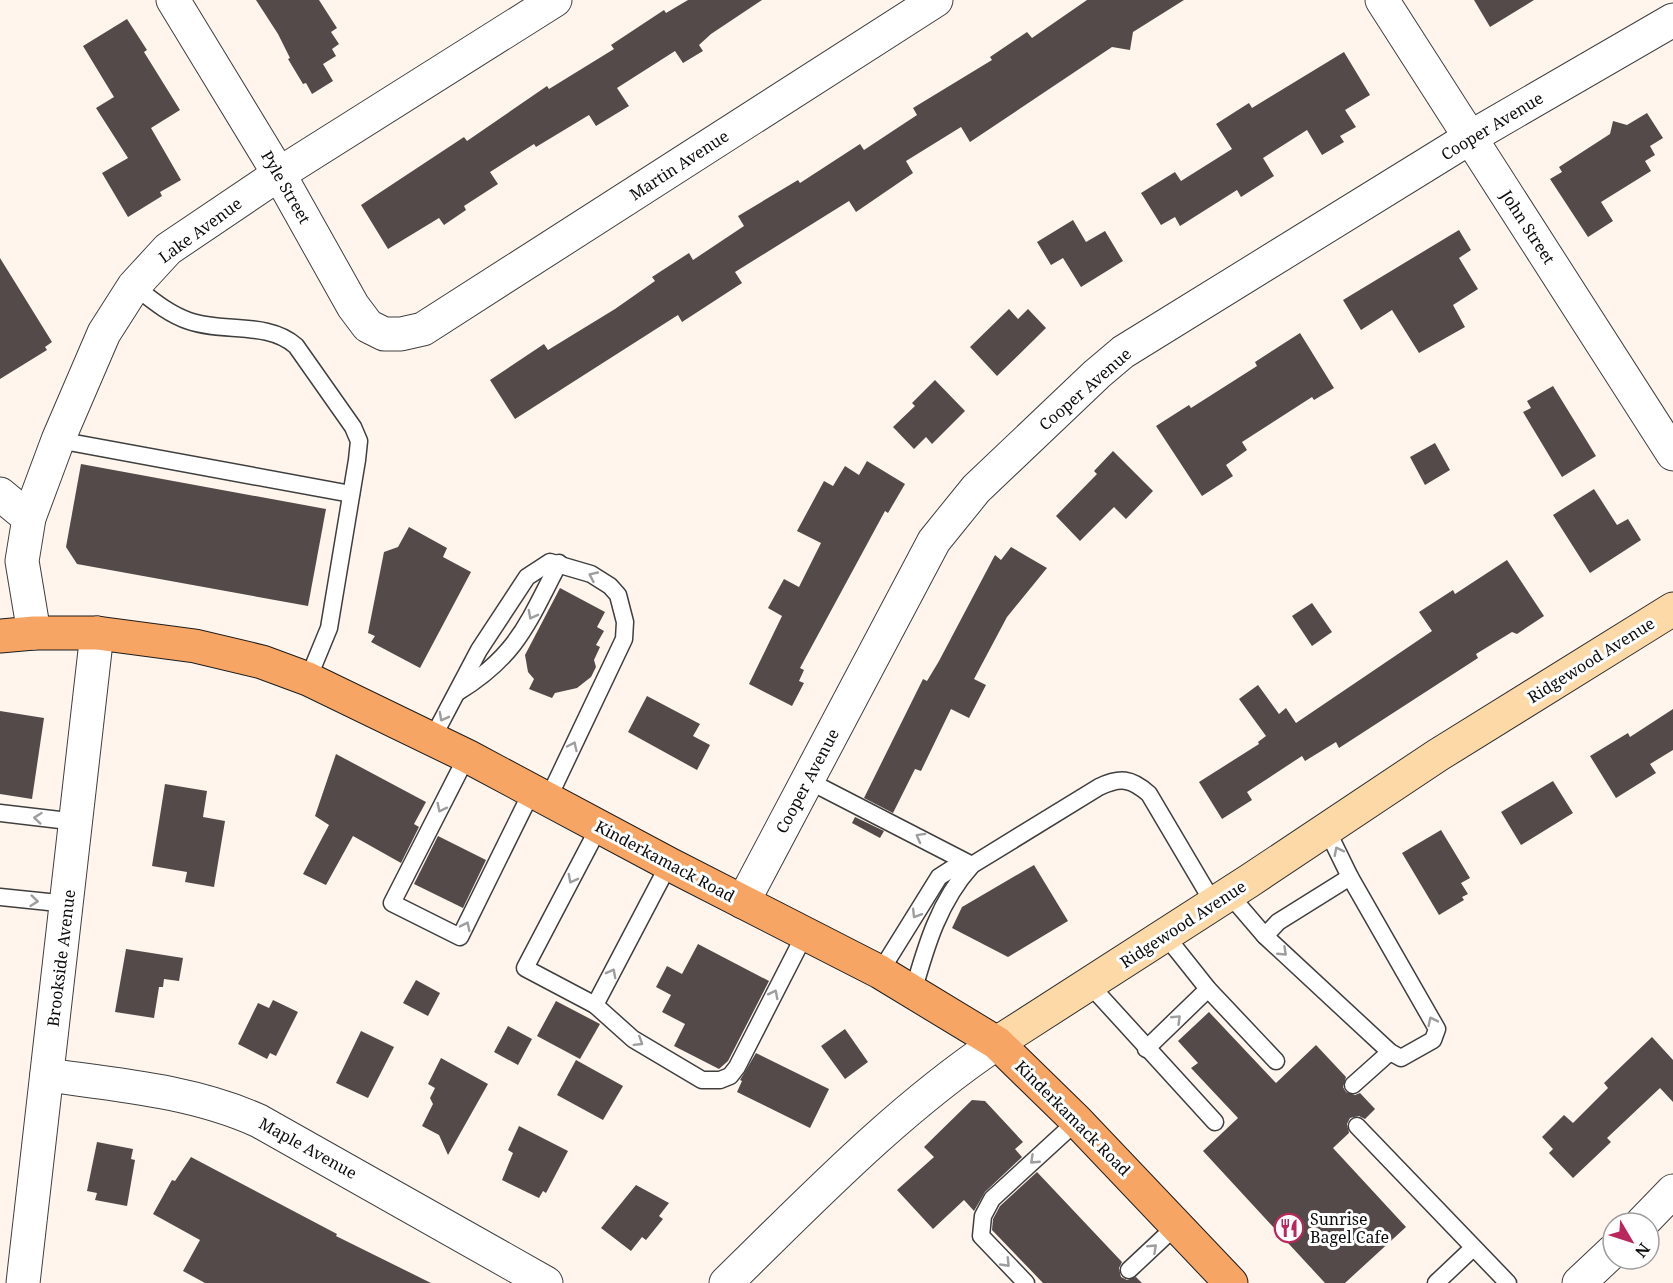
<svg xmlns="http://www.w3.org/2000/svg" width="1673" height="1283" font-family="'Noto Serif',serif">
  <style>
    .building { fill: #544a49 }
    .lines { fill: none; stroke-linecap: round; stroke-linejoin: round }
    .lane-casing { stroke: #3f3f3f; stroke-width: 19 }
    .street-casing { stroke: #3f3f3f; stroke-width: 35 }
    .secondary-casing { stroke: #2e2e2e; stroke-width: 35 }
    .primary-casing { stroke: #1d1d1d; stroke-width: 35 }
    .lane { stroke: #fff; stroke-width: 16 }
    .street { stroke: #fff; stroke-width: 33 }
    .secondary { stroke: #fdd9a8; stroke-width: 33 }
    .primary { stroke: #f6a564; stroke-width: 33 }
    .oneway { stroke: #9e9e9e }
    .labels { text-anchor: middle; stroke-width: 6; stroke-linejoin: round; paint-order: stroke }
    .street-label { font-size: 16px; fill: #0c0c0c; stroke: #fff }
    .poi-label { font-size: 16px; fill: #0c0c0c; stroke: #fff; text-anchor: start }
  </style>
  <rect width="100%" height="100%" fill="#fff5ec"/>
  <g class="building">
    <polygon points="256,0 319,0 337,28 331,32 339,44 332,49 336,56 323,64 333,81 312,94 306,83 303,84 288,59 290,58 278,34"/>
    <polygon points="688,0 762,0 711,34 699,45 703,51 683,63 675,51 617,88 629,106 596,126 589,115 536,147 534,144 490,172 498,184 464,206 466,210 444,225 439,218 388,249 361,205 464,137 467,141 547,86 549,89 614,49 611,45 664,10 666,13"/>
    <polygon points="1087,0 1184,0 1133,32 1130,50 1112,47 970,142 961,127 906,161 913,173 856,212 849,201 735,272 742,283 682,322 678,315 515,419 490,380 544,344 548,350 615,309 655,281 652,277 689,253 693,260 744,226 738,216 798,180 800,183 860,144 864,150 917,115 913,108 992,60 990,57 1027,32 1032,38"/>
    <polygon points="1474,0 1534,0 1490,27"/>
    <polygon points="127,19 147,50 144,52 180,110 151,128 181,180 160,192 162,196 128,217 102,173 128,158 96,108 114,97 83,46"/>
    <polygon points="1344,52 1370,95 1345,110 1356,127 1340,136 1344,142 1322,155 1307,130 1263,158 1274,176 1241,197 1237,190 1180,226 1175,217 1161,225 1141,193 1175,172 1181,181 1232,149 1216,124 1249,103 1252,108"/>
    <polygon points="1647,113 1663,138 1650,146 1655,155 1645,161 1651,171 1601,202 1613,221 1588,237 1550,179 1562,172 1559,167 1610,134 1613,121 1627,125"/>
    <polygon points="1073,220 1086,242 1105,231 1123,261 1081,287 1063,258 1051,265 1037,242"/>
    <polygon points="1459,230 1471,250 1459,258 1478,289 1453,305 1465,327 1419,353 1392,310 1361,330 1343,300"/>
    <polygon points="0,258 52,342 45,347 47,350 0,379"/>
    <polygon points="1009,309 1018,319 1028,309 1046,328 997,376 970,347"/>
    <polygon points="1300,333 1334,388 1314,400 1312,397 1242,442 1247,450 1226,465 1233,476 1202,496 1156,426 1189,405 1191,408 1257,366 1255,362"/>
    <polygon points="935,380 965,411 932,444 926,437 914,449 893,427 915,406 912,403"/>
    <polygon points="1553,386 1596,456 1562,477 1523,412 1531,408 1527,401"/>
    <polygon points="1435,443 1450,470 1425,485 1410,457"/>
    <polygon points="1113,451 1153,491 1126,519 1114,507 1080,541 1056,516 1097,474 1094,471"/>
    <polygon points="867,461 905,484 888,513 885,511 800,668 804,670 799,681 804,683 792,706 749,684 782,616 768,608 784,579 799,587 821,543 797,531 824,481 833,486 845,466 859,475"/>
    <polygon points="81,464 326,509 308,606 77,564 66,547"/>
    <polygon points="1594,489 1617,525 1628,519 1641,540 1590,573 1553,515"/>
    <polygon points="409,527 447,548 443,557 471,572 420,668 371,642 375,636 368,633 384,552 398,547"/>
    <polygon points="1011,547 1047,568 1007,617 974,679 986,685 969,718 951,709 921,771 915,769 893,813 864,798 923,679 927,681 939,661 995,555 1001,560"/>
    <polygon points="1507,560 1544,616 1517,634 1512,632 1476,654 1478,658 1339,748 1336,742 1305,761 1302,756 1247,792 1252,800 1222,819 1199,782 1259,744 1258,742 1266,736 1239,699 1258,685 1279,714 1286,708 1296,723 1432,631 1419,612 1453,590 1455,594"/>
    <polygon points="560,588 605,612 597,627 604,631 596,645 600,647 594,660 596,667 591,677 577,688 555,693 552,698 529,689 534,679 528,672 525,655"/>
    <polygon points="1312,603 1332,632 1312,646 1292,616"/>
    <polygon points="647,696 700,724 693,736 710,745 697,770 628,732"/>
    <polygon points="1673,709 1673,750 1650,764 1656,773 1616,798 1590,756 1628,733 1630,737"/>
    <polygon points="0,711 44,718 32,799 0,794"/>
    <polygon points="336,754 426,802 414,824 419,827 401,863 353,836 326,885 303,874 329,825 315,816"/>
    <polygon points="1553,781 1573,813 1521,845 1501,812"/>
    <polygon points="165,784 207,791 203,817 225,821 214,887 185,882 187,872 152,866"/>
    <polygon points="855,817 884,831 880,838 852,823"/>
    <polygon points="1441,830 1470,878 1461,883 1468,894 1462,897 1464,900 1439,915 1402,853"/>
    <polygon points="438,836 486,860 463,908 414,884"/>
    <polygon points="1034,865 1068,921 1008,957 952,928 962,907"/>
    <polygon points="698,944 769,981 728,1061 719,1069 674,1046 685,1024 662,1012 671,995 656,987 667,966 682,974"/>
    <polygon points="126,949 183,958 179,981 164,979 163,987 159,987 154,1018 115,1012"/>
    <polygon points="416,980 440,993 428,1016 403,1003"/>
    <polygon points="273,1000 298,1012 276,1056 270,1053 267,1059 238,1044 258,1003 269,1008"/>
    <polygon points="556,1001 600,1024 580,1059 537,1036"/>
    <polygon points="1209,1012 1276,1083 1316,1045 1346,1077 1343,1087 1346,1092 1355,1095 1360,1093 1375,1109 1365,1119 1359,1116 1350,1118 1347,1124 1349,1133 1333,1148 1406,1227 1345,1283 1325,1283 1203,1151 1238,1118 1191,1068 1198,1063 1178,1041"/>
    <polygon points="508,1026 532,1039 518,1065 494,1052"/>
    <polygon points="845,1029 868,1062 845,1079 821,1046"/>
    <polygon points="361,1031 394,1047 368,1098 336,1083"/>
    <polygon points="1652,1037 1673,1060 1673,1102 1660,1088 1607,1138 1611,1142 1573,1178 1549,1153 1553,1149 1542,1137 1564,1115 1573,1123 1608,1088 1604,1083"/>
    <polygon points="756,1053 829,1089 810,1128 737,1092 742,1081 740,1080"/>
    <polygon points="441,1058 488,1084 448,1155 439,1135 422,1126 433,1104 430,1098 435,1088 428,1084"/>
    <polygon points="576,1060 623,1086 603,1120 557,1095"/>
    <polygon points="972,1100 985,1101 1023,1142 1015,1149 1022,1157 985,1192 974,1211 964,1200 933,1229 897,1190 934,1157 924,1147"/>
    <polygon points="519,1126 568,1151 546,1193 543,1191 539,1198 502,1180 513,1153 508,1150"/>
    <polygon points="97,1142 133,1149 131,1159 135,1160 127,1206 95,1200 97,1193 87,1191"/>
    <polygon points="191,1157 337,1234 336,1236 431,1283 205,1283 183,1271 200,1240 153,1214 172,1180 175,1181"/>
    <polygon points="1037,1172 1122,1262 1119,1268 1121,1277 1127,1280 1136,1277 1142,1283 1043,1283 992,1230 993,1219 1000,1206"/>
    <polygon points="636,1185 669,1203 659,1216 663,1219 646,1240 642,1237 631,1251 601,1228"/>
  </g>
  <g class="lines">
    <g class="lane-casing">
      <g id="lane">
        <path d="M134 286C151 299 168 314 189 321 223 333 268 321 296 346L353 427 359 441 357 460 329 628 308 679"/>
        <polyline points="58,440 351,494"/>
        <path d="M458 692C518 655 528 622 559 563"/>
        <polyline points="432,739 479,650 527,577 550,562 591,574 610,586 618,595 625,622 624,639 548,799"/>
        <polyline points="467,756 392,903 460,937 532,791"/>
        <polyline points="807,780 972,865"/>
        <polyline points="0,813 77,822"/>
        <polyline points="599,827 525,968 595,1005 669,864"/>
        <polyline points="1229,894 1265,936 1390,1052 1401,1058 1433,1040 1437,1029 1350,877 1326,828"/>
        <polyline points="0,897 68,904"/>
        <polyline points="1165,935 1208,989 1276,1061"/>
        <polyline points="1265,936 1278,922 1350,877"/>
        <polyline points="880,972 939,877 953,868 972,865"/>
        <polyline points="1089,984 1215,1122"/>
        <path d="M913 992C926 946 939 901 972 865L1099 787C1120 777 1131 778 1149 794L1214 904"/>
        <polyline points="595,1005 633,1039 702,1080 720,1080 730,1076 737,1067 805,934"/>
        <polyline points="1146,1049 1208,989"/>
        <polyline points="1353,1085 1390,1052"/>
        <polyline points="1357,1126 1508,1283"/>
        <polyline points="1129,1270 1177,1225"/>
        <polyline points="1026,1283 981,1236 983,1216 992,1199 1077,1121"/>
        <polyline points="1436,1283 1473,1248"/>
      </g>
    </g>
    <g class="street-casing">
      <g id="street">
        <polyline points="173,0 279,174 353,306 368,326 384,334 401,334 423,329 936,0"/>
        <polyline points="1382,0 1673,454"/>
        <polyline points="0,494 29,518"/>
        <polyline points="34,633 22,561 29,518 58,440 104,333 134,286 168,249 279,174 555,0"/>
        <polyline points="743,902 934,541 976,489 1097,374 1123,352 1471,137 1673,20"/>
        <path d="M47 1075C118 1085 193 1091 259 1121L546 1283"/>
        <polyline points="1642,1223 1673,1191"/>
        <polyline points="23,1283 97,633"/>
        <path d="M726 1283C812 1199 897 1110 997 1043"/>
        <polyline points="1579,1283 1613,1251"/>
      </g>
    </g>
    <g class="secondary-casing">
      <polyline id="secondary" points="997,1043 1249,881 1438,755 1673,609"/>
    </g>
    <g class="primary-casing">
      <polyline id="primary" points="0,636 34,633 97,633 195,646 262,662 308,679 467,756 669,864 880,972 997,1043 1077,1121 1231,1283"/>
    </g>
    <use href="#lane" class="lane"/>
    <use href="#street" class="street"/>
    <use href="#secondary" class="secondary"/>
    <use href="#primary" class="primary"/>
  </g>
  <defs><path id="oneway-chevron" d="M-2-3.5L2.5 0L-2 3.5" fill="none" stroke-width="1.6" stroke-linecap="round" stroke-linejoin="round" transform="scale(1.5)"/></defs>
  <g class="oneway">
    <use href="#oneway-chevron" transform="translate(593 576) rotate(-155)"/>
    <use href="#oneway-chevron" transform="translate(532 615) rotate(118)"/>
    <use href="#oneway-chevron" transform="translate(443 717) rotate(118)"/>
    <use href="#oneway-chevron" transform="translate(573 746) rotate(-65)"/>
    <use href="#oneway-chevron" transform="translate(441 808) rotate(117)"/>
    <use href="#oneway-chevron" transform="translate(38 818) rotate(-174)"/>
    <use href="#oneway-chevron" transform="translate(920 837) rotate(-151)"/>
    <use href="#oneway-chevron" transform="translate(1338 851) rotate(-117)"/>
    <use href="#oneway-chevron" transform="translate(572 879) rotate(118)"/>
    <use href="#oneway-chevron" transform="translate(34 901) rotate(6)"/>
    <use href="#oneway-chevron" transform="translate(916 914) rotate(122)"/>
    <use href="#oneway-chevron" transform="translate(466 926) rotate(-64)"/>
    <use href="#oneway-chevron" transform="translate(1283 952) rotate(43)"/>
    <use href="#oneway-chevron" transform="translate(612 973) rotate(-62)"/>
    <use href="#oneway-chevron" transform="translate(774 994) rotate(-63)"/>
    <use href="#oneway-chevron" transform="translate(1177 1019) rotate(-44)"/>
    <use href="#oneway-chevron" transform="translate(1432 1021) rotate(-116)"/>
    <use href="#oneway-chevron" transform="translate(639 1042) rotate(32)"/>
    <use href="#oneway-chevron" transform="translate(1034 1160) rotate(137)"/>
    <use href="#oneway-chevron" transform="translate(1153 1248) rotate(-43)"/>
    <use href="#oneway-chevron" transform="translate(1006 1263) rotate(46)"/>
  </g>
  <defs>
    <g id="restaurant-ring" transform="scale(1.5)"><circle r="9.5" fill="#fff" stroke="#b9275b" stroke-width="1.5"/><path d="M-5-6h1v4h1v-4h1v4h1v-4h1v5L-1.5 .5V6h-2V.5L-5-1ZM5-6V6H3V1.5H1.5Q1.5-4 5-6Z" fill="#b9275b"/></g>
  </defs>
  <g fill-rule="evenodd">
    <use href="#restaurant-ring" x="1289" y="1228"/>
  </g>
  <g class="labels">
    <g class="street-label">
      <text transform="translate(1492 126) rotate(-31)" y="6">Cooper Avenue</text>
      <text transform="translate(679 165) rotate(-33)" y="6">Martin Avenue</text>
      <text transform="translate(286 187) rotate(60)" y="6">Pyle Street</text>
      <text transform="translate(1528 227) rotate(57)" y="6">John Street</text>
      <text transform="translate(200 230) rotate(-36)" y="6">Lake Avenue</text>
      <text transform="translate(1085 389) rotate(-41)" y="6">Cooper Avenue</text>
      <text transform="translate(1591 660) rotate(-32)" y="6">Ridgewood Avenue</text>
      <text transform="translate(807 781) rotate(-62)" y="6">Cooper Avenue</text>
      <text transform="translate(665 861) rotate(28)" y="6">Kinderkamack Road</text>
      <text transform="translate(1183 924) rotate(-33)" y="6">Ridgewood Avenue</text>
      <text transform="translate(61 958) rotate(-83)" y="6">Brookside Avenue</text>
      <text transform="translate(1073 1118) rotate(45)" y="6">Kinderkamack Road</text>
      <text transform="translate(308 1148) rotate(29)" y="6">Maple Avenue</text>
    </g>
    <g class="poi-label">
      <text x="1310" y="1225">Sunrise<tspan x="1310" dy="18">Bagel Cafe</tspan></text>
    </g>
  </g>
  <g transform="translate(1631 1241) rotate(129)"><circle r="28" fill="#ffffff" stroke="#9e9e9e" stroke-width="1.5"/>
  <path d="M0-4.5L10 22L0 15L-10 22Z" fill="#b9275b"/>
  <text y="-9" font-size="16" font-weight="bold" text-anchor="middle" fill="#0c0c0c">N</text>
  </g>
</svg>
